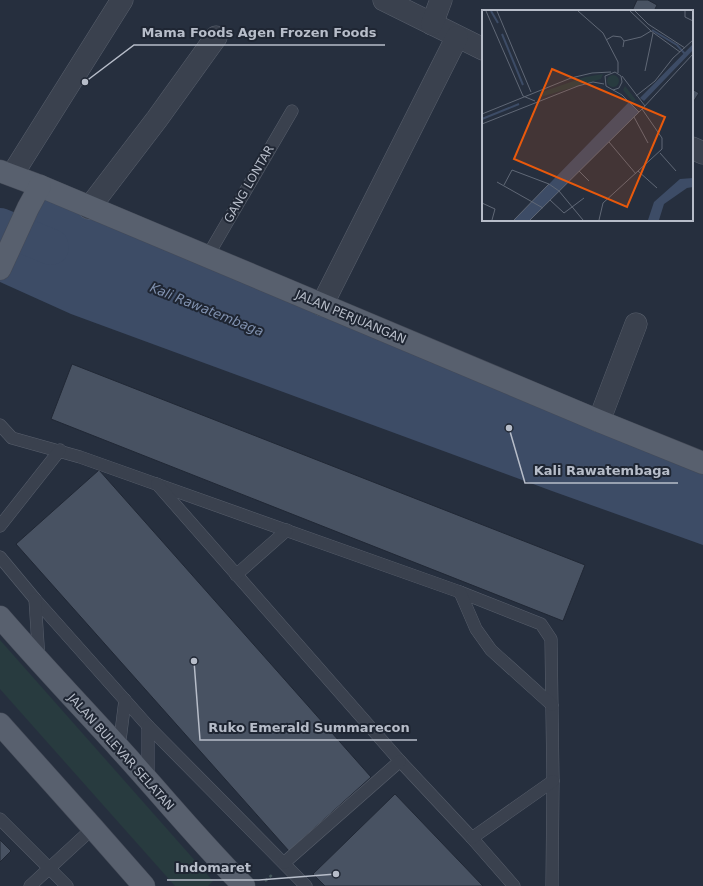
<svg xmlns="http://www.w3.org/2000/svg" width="703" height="886" font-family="'DejaVu Sans',sans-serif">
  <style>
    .green { fill: #283b3f }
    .water { fill: #3d4c66 }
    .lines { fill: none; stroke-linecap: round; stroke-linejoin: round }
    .river { stroke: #3d4c66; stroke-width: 36 }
    .building { fill: #485262; stroke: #212835 }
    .lane-casing { stroke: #585f6c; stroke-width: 13 }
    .street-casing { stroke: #585f6c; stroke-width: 23 }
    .primary-casing { stroke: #444a57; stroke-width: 23 }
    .path { stroke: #46585c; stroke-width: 2.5; stroke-dasharray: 3 3; stroke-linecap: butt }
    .lane { stroke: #3a414e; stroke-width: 12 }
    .street { stroke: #3a414e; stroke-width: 22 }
    .primary { stroke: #58606e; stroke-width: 22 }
    .labels { text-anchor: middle; stroke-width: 4; stroke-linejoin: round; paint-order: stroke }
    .street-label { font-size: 12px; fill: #b7bdc9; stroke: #1f2633 }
    .water-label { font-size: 13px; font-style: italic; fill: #8091af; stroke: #1f2633 }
    .inset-river { fill: none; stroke: #3d4c66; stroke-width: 2 }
    .inset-road { fill: none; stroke: #606876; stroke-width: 1 }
    .view { fill: #e8590c; fill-opacity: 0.15; stroke: #e8590c; stroke-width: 2 }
    .inset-edge { fill: none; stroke: #b7bdc9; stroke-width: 2 }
    .leader { fill: none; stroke: #b7bdc9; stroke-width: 1.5 }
    .callout-dot { fill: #b7bdc9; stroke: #1f2633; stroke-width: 1.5 }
    .callout-label { font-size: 13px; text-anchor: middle; font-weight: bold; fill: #b7bdc9; stroke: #1f2633; stroke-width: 4; stroke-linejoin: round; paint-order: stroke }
  </style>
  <rect width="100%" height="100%" fill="#262f3e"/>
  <polygon class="green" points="0,640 213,881 208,886 175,886 0,689"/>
  <polygon class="water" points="40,186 703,463 703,545 552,491 71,314 0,282 0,269"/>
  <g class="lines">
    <polyline class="river" points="0,226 51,247"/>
  </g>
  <g class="building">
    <polygon points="637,0 648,0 657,5 654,11 632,11"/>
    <polygon points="692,89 699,93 692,104"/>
    <polygon points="72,364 585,565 563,621 51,419"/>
    <polygon points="99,470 371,777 289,851 16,544"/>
    <polygon points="395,794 483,886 325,886 313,874"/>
    <polygon points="0,840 11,851 0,862"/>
  </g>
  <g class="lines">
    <g class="lane-casing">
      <g id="lane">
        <polyline points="207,257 292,111"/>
        <polyline points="0,425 12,438 80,457 460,592 541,624 551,639 553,781 552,886"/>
        <polyline points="157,484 400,761 472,838 514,886"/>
        <polyline points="0,526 60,450"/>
        <polyline points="0,557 35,599 148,726 306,886"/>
        <polyline points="236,575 287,530"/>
        <polyline points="460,592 476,629 491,650 552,705"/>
        <polyline points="35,599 39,660"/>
        <polyline points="119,748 125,700"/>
        <polyline points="148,780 148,726"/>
        <polyline points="0,819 67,886"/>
        <polyline points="472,838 553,781"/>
        <polyline points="284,863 400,761"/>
        <polyline points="30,886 93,828"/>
      </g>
    </g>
    <g class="street-casing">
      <g id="street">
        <polyline points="384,0 483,49"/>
        <polyline points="432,24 441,0"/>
        <polyline points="692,148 703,153"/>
        <polyline points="12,175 122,0"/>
        <polyline points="89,208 157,119 216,37"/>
        <polyline points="322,305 457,37"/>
        <polyline points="599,421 636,324"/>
      </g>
    </g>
    <g class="primary-casing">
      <g id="primary">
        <polyline points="0,171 40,186 599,421 703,463"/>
        <polyline points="0,269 28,208 40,186"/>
        <path d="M0 617C39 662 79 704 119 748 161 794 200 842 244 886"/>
        <polyline points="0,724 93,828 144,886"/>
      </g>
    </g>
    <polyline class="path" points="265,881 273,874"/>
    <use href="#lane" class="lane"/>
    <use href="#street" class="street"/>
    <use href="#primary" class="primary"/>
  </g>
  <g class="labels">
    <g class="street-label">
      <text transform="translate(249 184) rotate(-60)" y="4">GANG LONTAR</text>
      <text transform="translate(351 317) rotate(23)" y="4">JALAN PERJUANGAN</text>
      <text transform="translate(121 752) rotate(48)" y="4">JALAN BULEVAR SELATAN</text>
    </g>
    <g class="water-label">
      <text transform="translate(207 309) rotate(22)" y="5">Kali Rawatembaga</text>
    </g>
  </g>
  <g transform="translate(482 10)">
    <rect width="211" height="211" fill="#262f3e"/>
    <path d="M121 64 119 69 59 87 57 83 103 67ZM125 71a6 6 0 1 1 12 0a6 6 0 1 1-12 0ZM143 76 154 90 151 92 141 80Z" fill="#283b3f"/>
    <path d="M211 34V40L162 91 158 88ZM147 92 157 102 48 210H32ZM211 168V177L205 178 182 194 177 210H166L172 192 198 169Z" fill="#3d4c66"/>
    <path class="inset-river" d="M9 1 16 13M170 20 195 35 203 44 211 37M20 24 41 75M0 109 37 94"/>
    <path class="inset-road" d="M4 1 41 86 53 91M15 1 49 82M96 1 121 23 136 52V63M148 1 169 21 198 42M153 1 166 14 203 38M203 1V7L211 11M124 30 131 26 139 27 142 31 141 37M142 31 159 27 169 21M163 61 171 23M140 66 163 96M131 80 137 78 140 72 139 66 133 62 123 66 124 76 140 85 157 102M154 86 173 71 191 48 211 30M0 104 89 68 110 63 129 62M152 107 166 133M0 114 96 76 111 72 122 74M127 132 154 164M178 143 194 161M97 161 107 171M156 161 175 178M15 172 61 198M22 175 30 160 67 174 77 181 101 210M68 190 82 203 102 188M0 193 13 199 10 210M32 210 67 174M48 210 160 99 211 44M117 210 121 193 180 139V128L160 99"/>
    <path class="view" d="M70 59 183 107 145 197 32 149Z"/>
    <rect width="211" height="211" class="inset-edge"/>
  </g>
  <path class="leader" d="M85 82L134 45H385M509 428L525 483H678M194 661L200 740H417M336 874L259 880H167"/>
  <g class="callout-dot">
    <circle cx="85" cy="82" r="4"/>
    <circle cx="509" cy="428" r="4"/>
    <circle cx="194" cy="661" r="4"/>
    <circle cx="336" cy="874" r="4"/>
  </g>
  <g class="callout-label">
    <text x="259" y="37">Mama Foods Agen Frozen Foods</text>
    <text x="602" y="475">Kali Rawatembaga</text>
    <text x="309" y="732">Ruko Emerald Summarecon</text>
    <text x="213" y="872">Indomaret</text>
  </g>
</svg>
